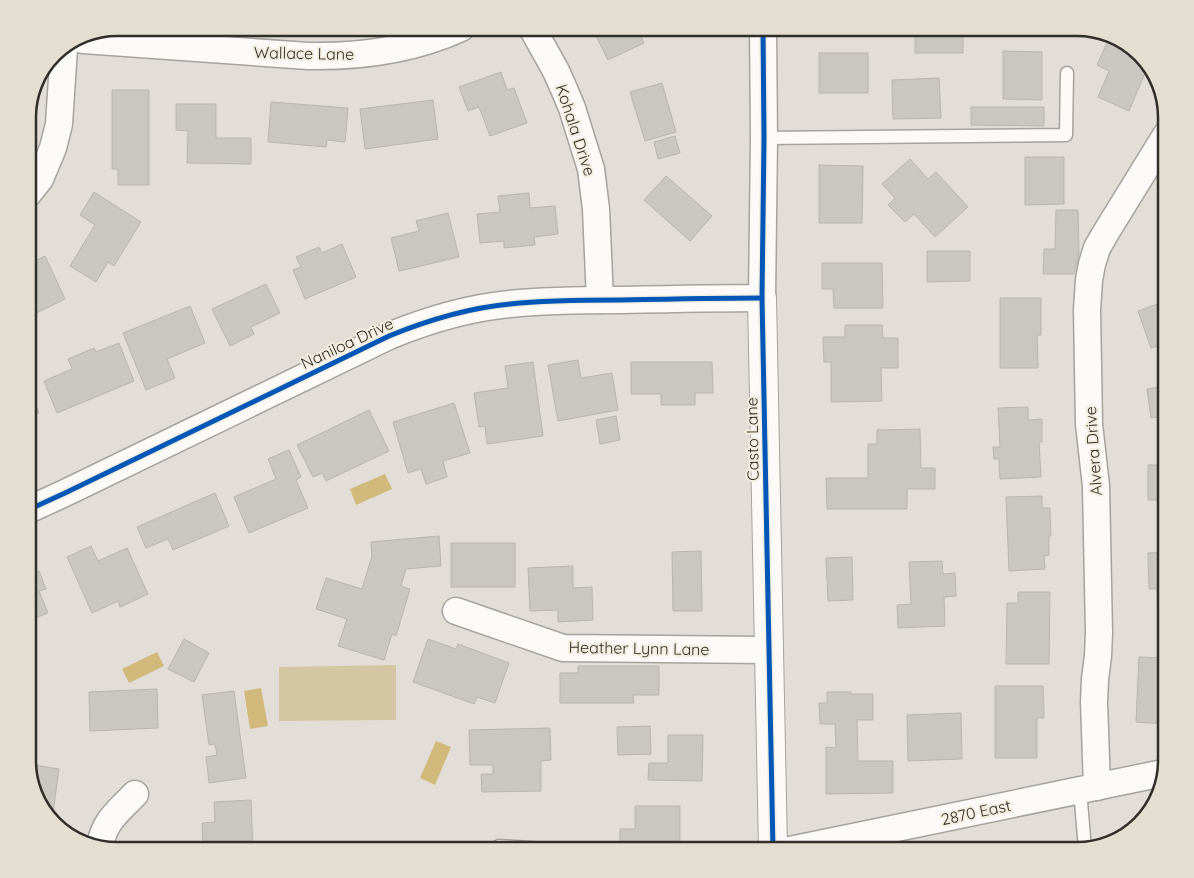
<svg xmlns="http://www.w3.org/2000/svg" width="1194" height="878" font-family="Quicksand,sans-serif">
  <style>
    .green { fill: #d4c6a3 }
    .water { fill: #d1b97b }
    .building { fill: #cac7c1; stroke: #b8b5af }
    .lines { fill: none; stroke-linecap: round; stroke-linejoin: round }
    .service-casing { stroke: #a6a39e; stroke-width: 15 }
    .minor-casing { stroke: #a6a39e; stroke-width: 29 }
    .tertiary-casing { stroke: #a6a39e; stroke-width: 30 }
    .service { stroke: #fbfaf9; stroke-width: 12 }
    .minor { stroke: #fbfaf9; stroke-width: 26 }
    .tertiary { stroke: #fbfaf9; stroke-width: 28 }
    .cycleway-casing { stroke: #f3eddf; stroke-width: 8 }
    .cycleway { stroke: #0057b8; stroke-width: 5 }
    .labels { text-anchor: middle; stroke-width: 4; stroke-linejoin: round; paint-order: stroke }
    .street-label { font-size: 16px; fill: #302e29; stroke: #f3eddf }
    .rim { fill: none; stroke: #302e29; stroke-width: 2.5 }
  </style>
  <rect width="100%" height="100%" fill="#e2ded7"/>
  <polygon class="green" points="396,665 396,720 279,721 279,667"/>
  <g class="water">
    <polygon points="385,474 392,489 356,505 350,489"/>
    <polygon points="157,652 164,666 129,683 122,669"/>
    <polygon points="261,688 268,726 250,729 244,691"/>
    <polygon points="436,741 451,747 435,785 420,778"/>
  </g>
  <g class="building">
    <polygon points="592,28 637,28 644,43 608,60"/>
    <polygon points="830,28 868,28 869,36 830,36"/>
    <rect x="915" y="28" width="48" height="25"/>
    <polygon points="1109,38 1131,46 1148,66 1129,111 1098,97 1109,71 1097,65"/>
    <polygon points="1003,51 1042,52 1042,100 1003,99"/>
    <rect x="819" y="53" width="49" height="40"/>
    <polygon points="501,72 507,90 514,88 527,123 490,136 479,107 468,111 459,87"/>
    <polygon points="939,78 941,118 893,119 892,80"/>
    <polygon points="662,83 676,132 645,141 630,92"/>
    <polygon points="112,90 149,90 149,185 118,185 118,169 112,169"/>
    <polygon points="433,100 438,139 365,149 360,109"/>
    <polygon points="271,102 348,108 345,142 327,140 326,147 268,142"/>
    <polygon points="176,104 216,104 216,138 251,138 251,164 187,163 188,131 176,130"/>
    <polygon points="971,107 1044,107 1044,126 971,125"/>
    <polygon points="675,136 680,153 658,159 654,142"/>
    <polygon points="1025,157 1064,157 1064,204 1025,205"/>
    <polygon points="910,159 928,179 936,172 968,207 935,237 914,214 905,222 888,205 895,198 882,184"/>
    <polygon points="819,165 863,166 862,223 819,223"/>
    <polygon points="666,176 712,216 690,241 644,200"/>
    <polygon points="94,192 141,222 114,266 108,262 96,282 70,266 95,225 80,215"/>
    <polygon points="529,193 530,208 555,206 558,234 534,237 535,245 504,248 504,241 480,243 477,214 500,212 498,196"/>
    <polygon points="1056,210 1078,210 1079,253 1074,274 1043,274 1044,249 1055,249"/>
    <polygon points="448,213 459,257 399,271 391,238 419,231 416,221"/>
    <polygon points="342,244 356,277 305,299 293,270 301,267 296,257 319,247 322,253"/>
    <polygon points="927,251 970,251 970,281 927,282"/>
    <polygon points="45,256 65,299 28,317 28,264"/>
    <polygon points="822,263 882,263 883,308 834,308 833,289 822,289"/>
    <polygon points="266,284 280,313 251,327 254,334 230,346 212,309"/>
    <polygon points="1000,298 1041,298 1041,335 1037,335 1038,368 1000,368"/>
    <polygon points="1166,301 1166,343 1151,348 1138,311"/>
    <polygon points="190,306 205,343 167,359 175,378 146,390 123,333"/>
    <polygon points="845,325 882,325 883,338 898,338 898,368 881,368 882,401 831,402 831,362 824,362 823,337 845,337"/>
    <polygon points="119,343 134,381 57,413 44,381 72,369 68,359 94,348 96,352"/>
    <polygon points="578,360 581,378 612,373 618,410 558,421 548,365"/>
    <polygon points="533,362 543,436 487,444 485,426 479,427 474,393 508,388 505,366"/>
    <polygon points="631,362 712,362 713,393 695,393 695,405 661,405 661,394 631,394"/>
    <polygon points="1166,386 1166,416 1151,418 1147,389"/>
    <polygon points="28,387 39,413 28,418"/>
    <polygon points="454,403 470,453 443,461 447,477 426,484 421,469 408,473 393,422"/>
    <polygon points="1028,407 1028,420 1042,419 1042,442 1039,442 1041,477 1000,479 999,459 994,459 993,447 1000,447 998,408"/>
    <polygon points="369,410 389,451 326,481 322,473 313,477 297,445"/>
    <polygon points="616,416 620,440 600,444 596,420"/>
    <polygon points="920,429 921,468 935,468 935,489 907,489 907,509 827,509 826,478 868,478 868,444 877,444 877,430"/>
    <polygon points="289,450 301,477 296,480 308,508 249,533 234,497 276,479 268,459"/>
    <polygon points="1148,465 1166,465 1166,534 1163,534 1162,500 1148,500"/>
    <polygon points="215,493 229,526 173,550 168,539 146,548 137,527"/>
    <polygon points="1042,496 1042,508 1050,508 1051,536 1049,536 1049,555 1044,556 1045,569 1009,571 1006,497"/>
    <polygon points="439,536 441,566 406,569 401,586 410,589 396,636 392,634 384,660 338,646 347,619 316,609 326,578 362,589 372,556 371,542"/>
    <rect x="451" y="543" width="64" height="44"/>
    <polygon points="91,546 98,561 127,548 148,594 120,607 118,601 92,613 67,557"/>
    <polygon points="701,551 702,611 673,611 672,552"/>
    <polygon points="1166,552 1166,624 1158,625 1157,589 1149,589 1148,553"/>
    <polygon points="852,557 853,600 828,601 826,558"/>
    <polygon points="942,561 943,574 955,573 956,596 944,597 945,626 898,628 897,605 911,604 909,562"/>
    <polygon points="573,566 573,588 592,587 593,620 558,622 558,610 530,611 528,568"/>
    <polygon points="39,571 46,589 39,591 48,613 28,621 28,576"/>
    <polygon points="1018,592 1050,592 1049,664 1006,664 1007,603 1018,603"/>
    <polygon points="184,639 209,653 194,682 168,669"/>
    <polygon points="428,639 456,649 458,644 509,663 495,703 477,697 474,704 413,682"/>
    <polygon points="1139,657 1166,658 1166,724 1136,722"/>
    <polygon points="578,666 659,666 659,695 633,695 634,703 560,703 560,673 578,673"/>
    <polygon points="995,686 1043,686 1044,718 1037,718 1037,758 995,758"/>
    <polygon points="157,689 158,728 90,731 89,692"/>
    <polygon points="234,691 246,778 209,783 206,757 217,755 215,744 209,745 202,695"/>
    <polygon points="827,692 851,692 851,694 873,694 873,720 857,720 858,761 893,761 893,793 826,794 826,747 836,748 835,724 820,724 819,703 827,703"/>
    <polygon points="961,713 962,759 908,761 907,715"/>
    <polygon points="650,726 651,754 618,755 617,727"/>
    <polygon points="550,728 551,760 541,761 541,791 482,792 481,774 493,774 493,765 470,765 469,730"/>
    <polygon points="668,735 703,735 702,781 648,780 649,763 668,763"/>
    <polygon points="28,764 59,769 52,820 39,806"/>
    <polygon points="251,800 253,850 203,850 202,823 215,822 214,802"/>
    <polygon points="635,806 680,806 680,847 691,846 691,850 620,850 620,829 635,829"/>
  </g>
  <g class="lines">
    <g class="service-casing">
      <g id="service">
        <polyline points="764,138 1066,135 1067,73"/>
        <polyline points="1080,790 1085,849"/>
        <polyline points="499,846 545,849 549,850"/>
      </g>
    </g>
    <g class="minor-casing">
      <g id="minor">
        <polyline points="532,28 556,71 564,89 572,108 591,169 596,209 600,300"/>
        <path d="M83 40 308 56C361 57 413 50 461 28"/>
        <polyline points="28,194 40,179 53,148 59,124 64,48"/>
        <path d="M28 510 65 493 389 336C428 320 468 308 510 304 547 300 584 300 621 300 668 299 715 298 762 298L764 138 763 28"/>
        <polyline points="456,611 563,648 769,650"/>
        <polyline points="1097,787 1094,702 1095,679 1098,656 1099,632 1096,486 1089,424 1087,310 1089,280 1092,264 1097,248 1105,234 1166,135"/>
        <path d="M100 845C105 820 118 812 135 794"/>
        <polyline points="790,850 1163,773"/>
      </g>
    </g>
    <g class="tertiary-casing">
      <polyline id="tertiary" points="762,298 773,850"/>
    </g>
    <use href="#service" class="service"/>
    <use href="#minor" class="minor"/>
    <use href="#tertiary" class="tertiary"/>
    <g class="cycleway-casing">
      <g id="cycleway">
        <polyline points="763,28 764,138 762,298 773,850"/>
        <path d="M28 510 65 493 389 336C428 320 468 308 510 304 547 300 584 300 621 300 668 299 715 298 762 298"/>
      </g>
    </g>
    <use href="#cycleway" class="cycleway"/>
  </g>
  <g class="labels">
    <g class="street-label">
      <text transform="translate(304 53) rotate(1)" y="6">Wallace Lane</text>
      <text transform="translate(576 130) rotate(72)" y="6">Kohala Drive</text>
      <text transform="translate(347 343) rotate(-25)" y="6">Naniloa Drive</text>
      <text transform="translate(752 439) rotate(-91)" y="6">Casto Lane</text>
      <text transform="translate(1093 451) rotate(-94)" y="6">Alvera Drive</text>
      <text transform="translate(639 648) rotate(1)" y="6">Heather Lynn Lane</text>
      <text transform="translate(976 812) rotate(-12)" y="6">2870 East</text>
    </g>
  </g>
  <path d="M0 0H1194V878H0ZM117 36H1077A81 81 0 0 1 1158 117V761A81 81 0 0 1 1077 842H117A81 81 0 0 1 36 761V117A81 81 0 0 1 117 36Z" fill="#e3ded0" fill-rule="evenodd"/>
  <path class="rim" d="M117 36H1077A81 81 0 0 1 1158 117V761A81 81 0 0 1 1077 842H117A81 81 0 0 1 36 761V117A81 81 0 0 1 117 36Z"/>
</svg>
